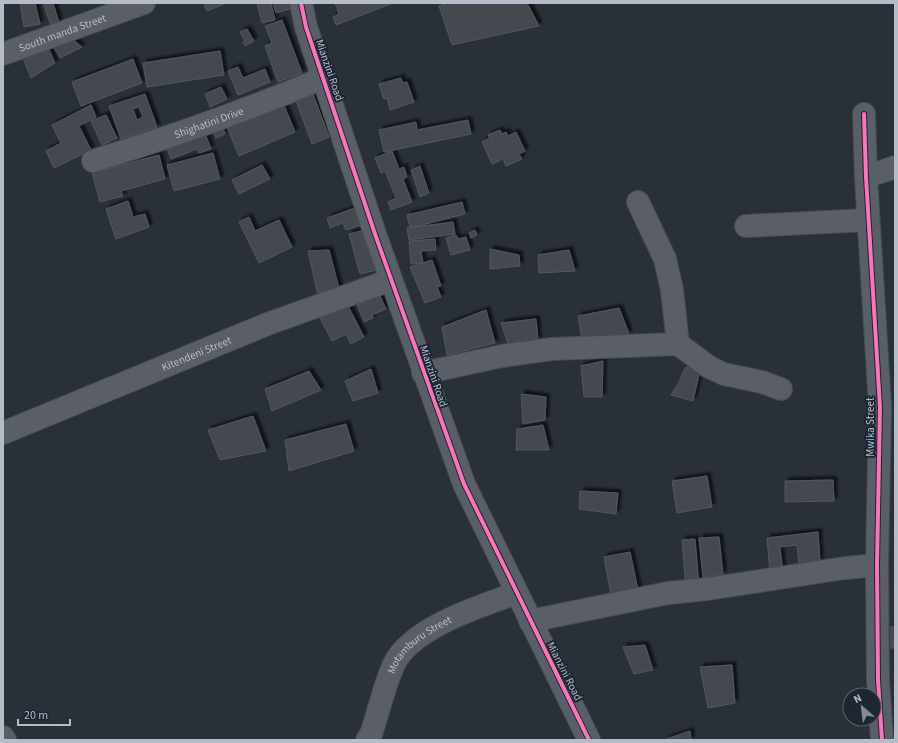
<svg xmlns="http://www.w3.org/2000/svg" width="898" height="743" font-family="'Source Sans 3',sans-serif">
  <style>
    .building { fill: #444950; stroke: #52575f; fill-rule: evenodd; filter: url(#shadow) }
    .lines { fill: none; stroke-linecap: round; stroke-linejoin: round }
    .minor-casing { stroke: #484c53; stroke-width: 24 }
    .minor { stroke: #5a5e66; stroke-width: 22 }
    .cycleway-casing { stroke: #1d2633; stroke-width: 6 }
    .cycleway { stroke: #fb73b8; stroke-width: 4 }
    .labels { text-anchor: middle; stroke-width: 4; stroke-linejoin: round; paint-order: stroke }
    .street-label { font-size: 11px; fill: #b4bcc9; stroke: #1d2633 }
  </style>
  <defs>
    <filter id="shadow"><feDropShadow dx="3.5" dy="-3.5" stdDeviation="1" flood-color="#0009"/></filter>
  </defs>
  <rect width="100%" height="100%" fill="#2a3038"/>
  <g class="building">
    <polygon points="20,3 35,3 40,24 24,27"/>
    <polygon points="43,3 53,3 59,23 51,26"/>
    <polygon points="204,3 223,3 224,4 207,11"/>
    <polygon points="257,3 271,3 275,20 262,23"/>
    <polygon points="273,3 291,3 293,8 276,13"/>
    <polygon points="335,3 393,3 336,25 333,17 339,14"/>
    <polygon points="448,3 527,3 539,26 452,45 439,6"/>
    <polygon points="282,20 302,73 278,82 265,46 272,43 265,26"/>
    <polygon points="247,29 254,41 245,46 243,42 245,41 240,32"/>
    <polygon points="71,38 82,47 60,58 52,44"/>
    <polygon points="47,45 55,63 31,78 22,55"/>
    <polygon points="220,51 224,75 147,87 143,63"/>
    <polygon points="133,59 142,83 81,106 72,82"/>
    <polygon points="238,67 243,78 265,69 270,82 238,95 228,71"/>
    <polygon points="401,78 403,83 407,82 414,102 390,110 387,98 384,99 379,84"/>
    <polygon points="221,87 227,99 210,107 205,94"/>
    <path d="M145 94 157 127 121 139 109 106ZM139 107 143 117 137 120 133 109Z"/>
    <polygon points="313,94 329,137 312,144 296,101"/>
    <polygon points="283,103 295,132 239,156 227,127"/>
    <polygon points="91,105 96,117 79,126 91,150 54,168 46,151 61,143 52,125"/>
    <polygon points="106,115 117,138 102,145 91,121"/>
    <polygon points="468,120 471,134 384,152 379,130 416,122 417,130"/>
    <polygon points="221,123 225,134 216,138 214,133 217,132 214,126"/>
    <polygon points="500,130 502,134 506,132 508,136 516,132 525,151 519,154 522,159 506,166 503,159 492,164 482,142 490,138 488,135"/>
    <polygon points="204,131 211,149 199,153 197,149 171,159 166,146"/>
    <polygon points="392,151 399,169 404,167 407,177 403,179 412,202 391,210 388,202 396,198 385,171 381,173 375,158"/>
    <polygon points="213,153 220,179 174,191 167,165"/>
    <polygon points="159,155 165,179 121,191 123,196 100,202 92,173"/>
    <polygon points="262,165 270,179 239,194 232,180"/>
    <polygon points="420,166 429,193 420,197 411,170"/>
    <polygon points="128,201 133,217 145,214 149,227 116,239 106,209"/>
    <polygon points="462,202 465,214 410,228 407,215"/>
    <polygon points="355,208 362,225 346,230 343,223 330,228 327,218"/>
    <polygon points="249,217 255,231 279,220 292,247 259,263 239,222"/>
    <polygon points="453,222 455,234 409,240 407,228"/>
    <polygon points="365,230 376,270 360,274 349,234"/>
    <polygon points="475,230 477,235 471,238 469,233"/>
    <polygon points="456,235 458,239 466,237 470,250 451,255 446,238"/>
    <polygon points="435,239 436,250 421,251 423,263 411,264 409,241"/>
    <polygon points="490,249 519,255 520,266 490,269"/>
    <polygon points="329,250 340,292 318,296 308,251"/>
    <polygon points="569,250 575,271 539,273 538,255"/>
    <polygon points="432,260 441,286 437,287 441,297 425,303 410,267"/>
    <polygon points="380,296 386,309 372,315 373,318 364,322 357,305"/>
    <polygon points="347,304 364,337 351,344 346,334 332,341 320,318"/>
    <polygon points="619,308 629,334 582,341 578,316"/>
    <polygon points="486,310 495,343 447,355 442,327"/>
    <polygon points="536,319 538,340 509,347 501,323"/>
    <polygon points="603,361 602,397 584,397 581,366"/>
    <polygon points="690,365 701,366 693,401 671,395 679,382 685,368"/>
    <polygon points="371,369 378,393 353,401 345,381"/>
    <polygon points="309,371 321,390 272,411 265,389"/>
    <polygon points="521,394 546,397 545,420 523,424"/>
    <polygon points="253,416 266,451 220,460 208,430"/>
    <polygon points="346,424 354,451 289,471 285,440"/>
    <polygon points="543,425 549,450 516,450 517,429"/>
    <polygon points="707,476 712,507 677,513 672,481"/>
    <polygon points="833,480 834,501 785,502 785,481"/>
    <polygon points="580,491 618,493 616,514 579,509"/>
    <polygon points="818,532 820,562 799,565 797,545 780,547 783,573 770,574 767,538"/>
    <polygon points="719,537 723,575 703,577 699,538"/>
    <polygon points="695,539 699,585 686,587 682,540"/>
    <polygon points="630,552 638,590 611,595 604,557"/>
    <rect x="891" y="627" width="4" height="21"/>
    <polygon points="645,645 653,670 634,674 623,647"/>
    <polygon points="732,665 735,703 708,708 700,667"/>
    <polygon points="690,731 691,740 664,740"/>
  </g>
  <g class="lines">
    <g class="minor-casing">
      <g id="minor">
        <polyline points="301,3 306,27 375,234 464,484 589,740"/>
        <path id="s1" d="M3 54 144 3"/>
        <polyline points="864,114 866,177 880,407 877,565 878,680 882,740"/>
        <path id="s2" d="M93 161C171 137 248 110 323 78"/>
        <polyline points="866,177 895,167"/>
        <polyline points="638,202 665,259 672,290 678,344"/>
        <polyline points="746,226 868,220"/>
        <polyline points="423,373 502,356 552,349 678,344 709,367 724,374 762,382 781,389"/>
        <path id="s3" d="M3 433 270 323 391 280"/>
        <polyline points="530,621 668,593 707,589 845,568 877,565"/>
        <polyline points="3,737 5,740"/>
        <path id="s4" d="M367 740 371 734C379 711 384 686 394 664 412 627 481 606 517 593"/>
      </g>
    </g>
    <use href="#minor" class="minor"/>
    <g class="cycleway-casing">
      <g id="cycleway">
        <polyline points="301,3 306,27 375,234 464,484 589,740"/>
        <polyline points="864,114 866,177 880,407 877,565 878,680 882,740"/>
      </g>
    </g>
    <use href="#cycleway" class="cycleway"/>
  </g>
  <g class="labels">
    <g class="street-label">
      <text dy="4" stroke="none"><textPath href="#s1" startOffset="63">South manda Street</textPath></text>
      <text transform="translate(330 70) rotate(71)" y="4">Mianzini Road</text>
      <text dy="4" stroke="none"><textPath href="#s2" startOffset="122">Shighatini Drive</textPath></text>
      <text dy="4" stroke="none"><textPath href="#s3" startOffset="209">Kitendeni Street</textPath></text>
      <text transform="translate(434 376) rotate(71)" y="4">Mianzini Road</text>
      <text transform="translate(870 427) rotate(-90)" y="4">Mwika Street</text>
      <text dy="4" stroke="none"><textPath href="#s4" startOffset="113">Motamburu Street</textPath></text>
      <text transform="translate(565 671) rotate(63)" y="4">Mianzini Road</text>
    </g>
  </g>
  <rect width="898" height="743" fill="none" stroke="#b4bcc9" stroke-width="8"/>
  <g transform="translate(862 707) rotate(332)"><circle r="19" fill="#1d2633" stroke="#59626f"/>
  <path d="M0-3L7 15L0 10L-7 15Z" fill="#848b96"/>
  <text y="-6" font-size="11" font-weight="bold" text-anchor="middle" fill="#b4bcc9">N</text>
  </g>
  <path d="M18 719v6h52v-6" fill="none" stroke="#b4bcc9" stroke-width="2"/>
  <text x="24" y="719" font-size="12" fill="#b4bcc9" stroke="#1d2633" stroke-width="3" paint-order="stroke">20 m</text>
</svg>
